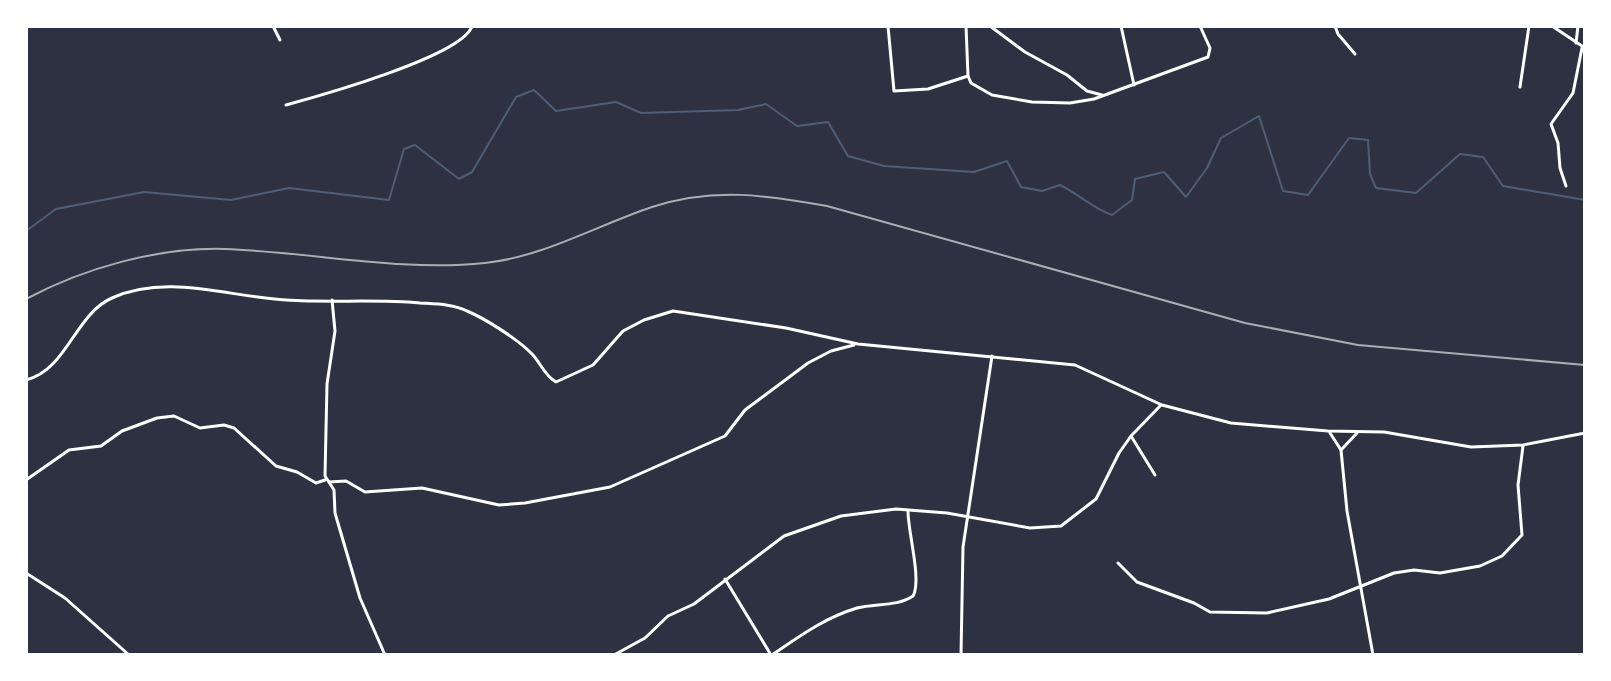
<svg xmlns="http://www.w3.org/2000/svg" width="1611" height="681" font-family="Inter,sans-serif">
  <style>
    .lines { fill: none; stroke-linecap: round; stroke-linejoin: round }
    .stream { stroke: #4f5d75; stroke-width: 2 }
    .minor { stroke: #fff; stroke-width: 3 }
    .rail { stroke: #abadb3; stroke-width: 2 }
  </style>
  <rect width="100%" height="100%" fill="#2d3142"/>
  <g class="lines">
    <path class="stream" d="M26 231 56 209 144 192 231 200 289 188 389 200 404 149 415 145 459 179 472 172 516 97 534 90 556 111 616 102 641 113 738 110 766 104 797 126 828 122 848 156 884 166 974 172 1007 161 1021 187 1042 191 1060 185C1079 194 1092 208 1112 215L1132 200 1135 179 1164 172 1186 197 1207 168 1221 138 1259 116 1283 191 1308 195 1349 138 1368 140 1370 174 1376 188 1416 193 1460 154 1483 157 1503 186 1585 200"/>
    <g class="minor">
      <polyline points="273,26 280,40"/>
      <polyline points="888,26 894,91 928,89 968,76"/>
      <polyline points="966,26 968,76 971,83 992,95 1032,102 1070,103 1094,99 1208,57 1210,48 1200,26"/>
      <polyline points="990,26 1025,52 1067,75 1087,91 1102,95"/>
      <polyline points="1121,26 1134,85"/>
      <polyline points="1335,26 1338,34 1355,54"/>
      <polyline points="1552,26 1585,48"/>
      <polyline points="1576,43 1578,26"/>
      <polyline points="1520,87 1529,26"/>
      <path d="M286 105C319 96 463 56 472 26"/>
      <polyline points="1566,186 1560,168 1558,143 1551,124 1573,93 1582,48"/>
      <polyline points="332,300 335,331 327,384 325,476 334,490 335,513 360,598 385,655"/>
      <path d="M26 380C67 370 75 314 112 298 167 273 229 297 286 300 331 303 375 299 420 303 436 304 453 304 467 311 486 319 519 340 533 355 541 364 545 376 556 382L593 365 623 331 644 320 673 311 786 328 858 344 1075 365 1162 405 1231 423 1328 431 1384 432 1471 447 1523 445 1585 433"/>
      <polyline points="1330,433 1341,450 1347,511 1373,655"/>
      <polyline points="1131,436 1155,475"/>
      <polyline points="1341,450 1357,433"/>
      <polyline points="26,480 69,450 101,446 122,431 157,418 174,416 200,428 224,425 234,428 276,466 297,472 316,483 325,480"/>
      <polyline points="329,482 346,481 365,492 422,488 499,505 525,503 610,487 725,436 745,410 808,363 831,351 854,345"/>
      <polyline points="1118,563 1137,582 1194,603 1210,612 1267,613 1329,599 1394,573 1414,570 1440,573 1480,566 1502,556 1522,535 1518,485 1523,446"/>
      <polyline points="26,573 65,598 129,655"/>
      <polyline points="725,579 771,655"/>
      <polyline points="614,655 645,638 668,616 694,604 784,536 841,516 896,509 947,513 1030,528 1061,526 1096,499 1119,453 1131,436 1161,405"/>
      <path d="M772 655C800 636 824 618 857 608 875 603 897 607 913 596 922 580 908 533 908 511"/>
      <polyline points="961,655 963,547 992,356"/>
    </g>
    <path class="rail" d="M26 299C84 268 158 247 225 249 312 252 398 272 485 263 543 257 598 225 652 207 713 187 766 195 827 206L1245 323 1358 345 1585 365"/>
  </g>
  <rect width="1611" height="681" fill="none" stroke="#ffffff" stroke-width="56"/>
</svg>
